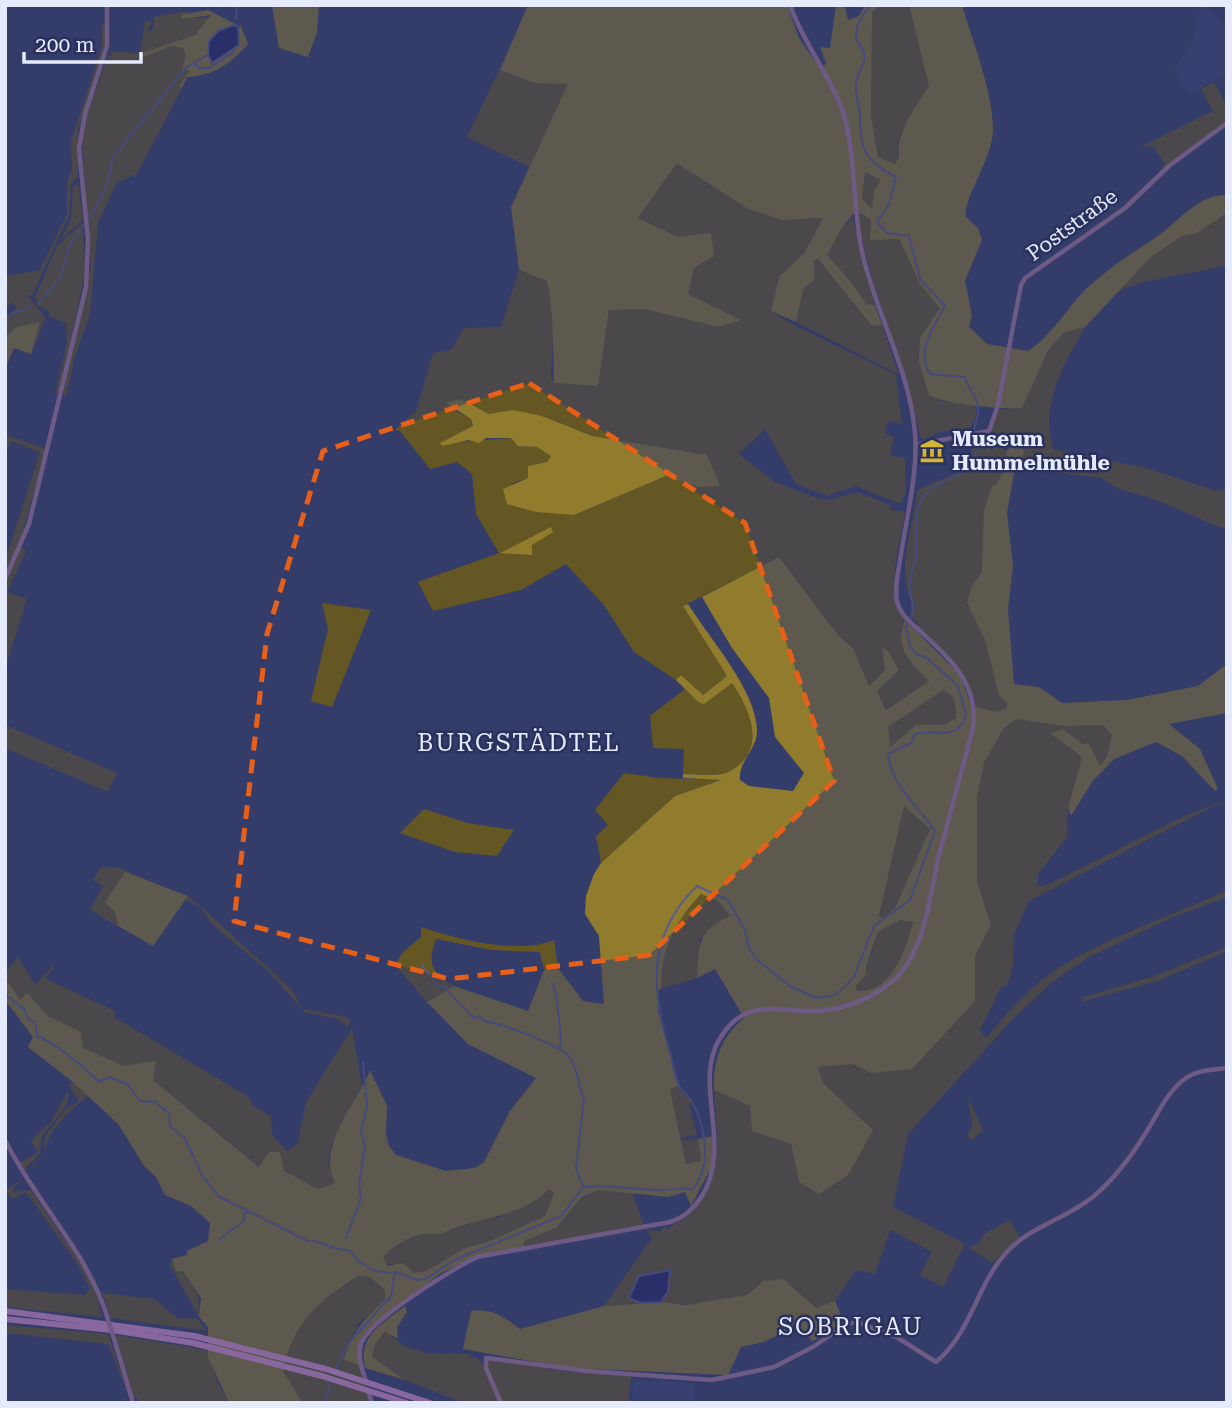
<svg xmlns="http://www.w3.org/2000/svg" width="1232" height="1408" font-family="'Roboto Serif',serif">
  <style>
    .built { fill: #3c457a }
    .green { fill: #645724; fill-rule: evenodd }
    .forest { fill: #917c2d; fill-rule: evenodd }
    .water { fill: #1d1f68; stroke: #595c94; stroke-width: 2 }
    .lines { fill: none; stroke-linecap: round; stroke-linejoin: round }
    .stream { stroke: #595c94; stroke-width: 2 }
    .secondary { stroke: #b27ea7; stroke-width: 4.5 }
    .highway { stroke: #ed9cdd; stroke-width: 6 }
    .secondary-bridge { stroke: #b27ea7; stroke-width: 4.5 }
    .highway-bridge { stroke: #ed9cdd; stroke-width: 6 }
    .marked { fill: none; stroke: #e86018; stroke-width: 5; stroke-dasharray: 14 9; stroke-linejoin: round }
    .labels { text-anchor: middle; stroke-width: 5; stroke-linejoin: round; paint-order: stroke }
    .street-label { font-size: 21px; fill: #e6ebfc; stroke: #2a315e }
    .poi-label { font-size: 21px; font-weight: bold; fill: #e6ebfc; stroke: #2a315e; text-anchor: start }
    .quarter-label { font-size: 24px; letter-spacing: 2px; fill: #e6ebfc; stroke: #2a315e }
  </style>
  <rect width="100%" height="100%" fill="#343c6a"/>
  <g class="built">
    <polygon points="1201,5 1205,5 1226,26 1227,75 1188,95 1174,69 1191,46"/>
    <polygon points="633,1380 694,1383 693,1403 632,1403"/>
  </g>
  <g class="green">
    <path d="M881 5H909L929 86C921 99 898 134 897 148 897 155 899 156 895 164L878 157 871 116 872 12Z"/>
    <polygon points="185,11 192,18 212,17 191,38 142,53 171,46 183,48 186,57 183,65 189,71 179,87 182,88 137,174 117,182 98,223 90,314 75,356 66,397 63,394 91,265 82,141 87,114 108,56 112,56 109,51 140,53 145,21 152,22 147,33 153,29 154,17"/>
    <polygon points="102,23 107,26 105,46 78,131 78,176 71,183 69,215 32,296 27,295 45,317 32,355 40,322 17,327 5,337 5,318 17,307 12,303 5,307 5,276 40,270 67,214 67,183 72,168 71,141 102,46"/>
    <polygon points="499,70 534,83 569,83 530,167 467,137"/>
    <polygon points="1214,82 1227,106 1227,123 1157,177 1165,164 1153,146 1141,147 1213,111 1201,89"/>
    <path d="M677 163 748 209 783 220 823 218 805 252 779 277 771 311 788 322 896 375 902 424 888 421 885 433 894 437 890 455 905 458 906 493 900 504 856 486 827 496 796 484 765 429 739 454 775 482 820 499 829 500 857 492 891 505 890 510 905 511C900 546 884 590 905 620L900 631 929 681 886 710 877 691 885 670 869 686 853 648 838 635 779 557 683 606 727 676 703 695 681 675 676 680 634 652 604 605 566 564 521 590 433 611 418 582 499 553 476 514 472 474 457 462 430 469 400 431 395 430 416 411 433 353 451 350 464 328 501 327 519 270 547 281 554 317 551 377 554 383 598 386 609 310 644 309 718 327 740 320 688 294C698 244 679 237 638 218ZM461 399 489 414 542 416 592 436 706 455 698 487 666 476 574 515 511 484 528 478V466L547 462 552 456 537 447 519 446 512 438 441 443 473 426 471 419 456 411Z"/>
    <polygon points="865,172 881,180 872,209 862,199"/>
    <polygon points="78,182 83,219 60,241 71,219 73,188"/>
    <path d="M856 211 899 239 920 284 941 308 936 316 941 401 974 403 977 416 968 430 940 432 925 439 920 436C905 360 869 288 856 211Z"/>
    <path d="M1227 213V265C1191 275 1155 276 1120 290L1151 257 1182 236 1197 233Z"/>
    <path d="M853 217 875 305H866C855 286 842 271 827 255L843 226Z"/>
    <polygon points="83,222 85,273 60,391 55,395 67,343 66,323 49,316 49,312 38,305 35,297 57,246"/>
    <polygon points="818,259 872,326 882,325 899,375 796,322 803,289 814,280 814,260"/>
    <path d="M1085 327C1063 366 1040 403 1053 449L1146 468 1216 491 1227 490V524L1224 529 1154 499 1119 489 1101 478 1015 467 1024 454 1022 440 989 431 997 409 1022 408 1048 351 1064 332Z"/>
    <polygon points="5,435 44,448 45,452 19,546 26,551 7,592 27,599 5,669 5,561 40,452 11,441 5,455"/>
    <path d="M992 435 989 444 1008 450 1009 463 995 487 982 572 971 588 967 603 985 640 999 696 1007 702V708L996 712 977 708C968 665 935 647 910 615 914 604 909 599 907 589 900 556 914 523 917 491 934 480 954 477 970 465L972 436Z"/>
    <polygon points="322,603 371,610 332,707 311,701 328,629"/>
    <path d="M732 683C749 707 768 748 732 770 720 778 698 774 683 774L684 749 653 748 650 716 685 689 698 702Z"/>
    <path d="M943 690C956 695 956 706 956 718L944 725H916L890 748 887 727Z"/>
    <path d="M1017 719 1064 726 1103 725 1112 735 1107 756 1100 766 1082 744 1063 729 1050 733 1082 757V763L1068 808 1067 837 1038 874V886L1047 885 1176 820 1227 799 1029 901 1014 934 1013 966 1007 986 1001 987 980 1030 986 1038C1008 1012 1031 986 1060 967 1112 935 1172 916 1227 890V897L1173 917 1087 958 1052 982 1013 1019 908 1134 893 1207 962 1242 964 1246 943 1287 920 1275 932 1252 890 1230 875 1274 856 1270 835 1301 816 1308 782 1279C763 1282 763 1286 748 1294 727 1305 683 1305 661 1302L668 1291 669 1271 629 1297 641 1303 604 1306 652 1238 647 1230 660 1231 665 1226 667 1230C675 1222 686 1219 693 1211 724 1175 717 1134 714 1090L750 1106 752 1131 791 1144 799 1182 873 1130 823 1083 818 1066 853 1064 871 1073 960 1016 975 1001V956L991 925 977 881V798L984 763 1004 728Z"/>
    <polygon points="5,725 117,773 108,792 5,748"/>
    <polygon points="624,773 660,778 721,780 675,796 601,863 596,836 608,825 595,810"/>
    <polygon points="904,805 930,829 895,908 883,918 879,916"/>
    <polygon points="424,809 467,823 514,830 497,856 455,852 400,833"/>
    <polygon points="101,867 117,867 152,882 150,884 125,873 115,912 118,926 90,910 103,886 93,880"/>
    <path d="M701 894 718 901 731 917 700 939 697 978 661 989C660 952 675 921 701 894Z"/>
    <polygon points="188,896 198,904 291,989 303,1009 346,1017 350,1020 348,1028 339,1019 305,1012 268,971 213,925 200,907 186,900"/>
    <path d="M900 920 913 922C906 949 893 992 857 991L855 987 871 955 878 932Z"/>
    <path d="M421 927C455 939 519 955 554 940L558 968 544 970 540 952 492 950 436 939C427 964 431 972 454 986L427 1002 395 965 403 952 421 937Z"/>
    <polygon points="1227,947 1227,951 1158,981 1083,1001 1081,998 1155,976"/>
    <polygon points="18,957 35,985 51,967 49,960 53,967 46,979 115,1011 114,1017 249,1097 252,1105 271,1116 272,1134 287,1151 298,1143 306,1102 352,1028 362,1085 332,1143 328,1161 335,1183 318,1189 284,1171 280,1152 260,1167 153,1080 83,1048 81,1032 48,1016 27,993 20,1000 8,985 5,973"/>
    <path d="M73 1082 88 1096C74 1107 57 1122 49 1138 43 1152 40 1160 28 1171L43 1152 46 1135 66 1109 79 1101 69 1086Z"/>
    <polygon points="679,1086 693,1102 689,1106 697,1135 681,1138 670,1089"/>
    <path d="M68 1090C72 1109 51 1121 43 1135 40 1140 41 1147 40 1153L24 1170 20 1163 38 1152 31 1141 51 1122Z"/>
    <polygon points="968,1097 983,1130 972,1141 967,1137 972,1125"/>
    <polygon points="698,1138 701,1161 686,1164 681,1141"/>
    <polygon points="23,1178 12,1189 13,1192 31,1190 83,1266 96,1291 102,1317 5,1307 5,1289 85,1295 90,1288 77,1263 26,1192 12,1199 6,1190"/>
    <polygon points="549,1189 554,1193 545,1216 490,1241 463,1249 426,1271 414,1273 384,1262 382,1257 395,1244 420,1235 447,1232 490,1216 498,1218"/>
    <polygon points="598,1190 632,1192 644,1226 523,1247 523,1241 556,1228 582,1198"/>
    <polygon points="1010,1220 1020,1238 992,1263 968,1247 978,1244 984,1234"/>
    <path d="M172 1259 173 1264C193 1277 202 1295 199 1317L170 1265Z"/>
    <path d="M358 1276 370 1277 385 1290V1301L358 1324 344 1360 359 1365 370 1403H303L282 1370C293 1322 318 1302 358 1276Z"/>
    <polygon points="102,1293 155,1299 177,1318 198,1319 206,1331 111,1318"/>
    <polygon points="5,1325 108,1334 128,1394 108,1344 5,1333"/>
    <polygon points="386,1332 406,1347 427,1353 469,1354 470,1357 475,1357 482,1363 499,1403 464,1403 405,1380 372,1358 375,1344"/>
    <polygon points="116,1335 207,1350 217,1381 229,1403 136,1403 138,1399 133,1397"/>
    <polygon points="489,1359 572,1372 631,1376 628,1403 503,1403 486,1362"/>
  </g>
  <g class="forest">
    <polygon points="272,5 319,5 317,32 308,57 279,48"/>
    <path d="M528 5H787L799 38 821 70 826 63 820 47 830 48 836 5H845L848 20 859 16 865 5H881L872 12 871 116 878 157 895 164 899 156C894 137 918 102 929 86L909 5H962C973 43 991 86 993 126 995 156 962 199 966 217L978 228 982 240 965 281 972 315 969 327 987 344 1028 351C1052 336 1066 309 1086 289 1107 269 1131 254 1155 238 1178 223 1197 194 1227 195V213L1197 233 1182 236 1151 257 1085 327 1064 332 1048 351 1022 408C1003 410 945 404 929 395L919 362 920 338 940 308 920 284 899 239 870 240 871 220 856 211 843 226 827 255C842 271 855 286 866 304L875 305 882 325 872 326 818 259 814 260V280L803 289 796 322 771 311 779 277 805 252 823 218 783 220 748 209 677 163 638 218 678 237 711 233 714 256 694 268 688 294 741 320 718 327 644 309 609 310 598 386 554 383C553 348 554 315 547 281L519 270 511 207 568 84 534 83 500 70ZM865 172 881 180 874 191 872 209 862 199Z"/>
    <path d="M208 10 235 24 218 31 209 41 231 50 236 48 240 24 248 44C232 63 213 76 187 77L182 88 179 87 189 71 182 68 186 56 183 48 171 46 143 57 142 53 195 35 211 15 182 19 181 15Z"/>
    <polygon points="40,322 31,354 14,348 5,369 5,337 17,327"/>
    <polygon points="461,399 489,414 513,410 542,416 592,436 707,455 720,486 698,487 666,476 574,515 536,512 507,504 503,489 528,478 528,466 547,462 551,456 537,447 518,446 511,438 486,438 479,443 468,440 442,446 440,443 473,426 471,419 446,403"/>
    <path d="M1016 438 1022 440 1024 454 1015 467 1007 513 1013 566 1008 609 1014 684 1039 687 1062 703 1127 700 1198 686 1227 664V713L1169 724 1200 749 1218 789 1215 791 1182 756 1156 742 1114 759 1092 782 1071 816 1068 808 1082 757 1050 733 1063 729 1082 744H1089L1100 766 1107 756 1112 735 1103 725 1064 726 1017 719 1004 728 984 763 977 798V881L991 925 975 956V1001L912 1069 871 1073 853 1064 818 1067 823 1083 873 1130 848 1175 819 1194 799 1182 791 1144 752 1131 750 1106 714 1090C713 1060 721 1037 744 1018L715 969 697 978C699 946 696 931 730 916L718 901 701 894C675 921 660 952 661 989L658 990V1012L679 1086 670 1089 686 1164 701 1161 698 1139 712 1136V1166L691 1206 685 1192 668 1197 599 1190 582 1197 556 1228 524 1241 523 1247 477 1256 439 1274 366 1333 358 1347 359 1365 344 1360C354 1330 363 1320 385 1300V1290L370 1277 358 1276C318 1302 293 1322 283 1371L303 1403H229L208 1357V1327L199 1317 201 1298 183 1271H176L172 1259 187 1255V1251L208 1241 210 1223 191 1206 165 1195 156 1177 144 1166 119 1125 73 1082 28 1047 33 1037 5 1000V978L20 1000 27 993 48 1016 81 1032 83 1048 124 1066 156 1061 153 1080 259 1167 269 1152H280L284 1171 318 1189 335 1183C316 1146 356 1105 370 1070L387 1106 386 1134 389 1146 396 1155 446 1171 475 1168 484 1162 510 1111 536 1078 468 1044 427 1002 454 986 528 1011 544 970 558 968 583 1001 604 1004 599 936 585 914 586 896 594 874 601 863 675 796 721 780 683 778V774C698 774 720 778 732 770 768 748 749 708 732 683L704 704 698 702 676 680 681 675 703 695 727 676 683 606 688 604C709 638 757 691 757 731 757 750 738 761 740 780L749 786 793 791 804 773 775 737 769 698 732 648 702 597 779 557 838 635 853 648 869 686 885 670 882 647 888 651 899 670 877 691 886 710 929 681C911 664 893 647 905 620L959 674 972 706 996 712 1007 708V702L999 696 985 640 967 603 971 588 982 572 984 511 992 485 995 486 1009 463 1006 453ZM943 690C956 695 956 706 956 718L944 725H916L890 747 888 727ZM904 806 930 829 895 908 883 918 879 916ZM900 920 913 922C906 949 892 993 857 991L855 987 866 974V966L878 932ZM549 1189 554 1193 545 1216 490 1241 463 1249 426 1271 414 1273 403 1263 388 1266 383 1257C394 1245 407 1237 425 1234 431 1234 441 1234 446 1232 480 1216 521 1218 549 1189Z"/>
    <polygon points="551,527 553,532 532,545 532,555 500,553"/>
    <polygon points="125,872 188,896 153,946 118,926 115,912 105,902"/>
    <path d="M783 1279 816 1308 835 1301 844 1323 813 1341 794 1327 764 1342 741 1347 728 1375 569 1368 463 1349 471 1311C492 1307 505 1318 520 1329L604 1306 661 1302 686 1305 747 1295 764 1281Z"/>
    <path d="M405 1306 407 1312 397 1327 398 1339 385 1332 375 1344 372 1357 405 1380 365 1368C357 1336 383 1323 405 1306Z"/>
  </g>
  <g class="water">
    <polygon points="234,25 238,27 239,45 212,63 208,55 209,41 218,31"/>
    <polygon points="670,1270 668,1291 661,1302 641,1303 629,1298 639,1276"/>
  </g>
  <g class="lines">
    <g class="stream">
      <polyline points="236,19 237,5"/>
      <polyline points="194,63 199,68 210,68 235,51"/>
      <polyline points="40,302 60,278 70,245 99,203 110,174 112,159 185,68 209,54"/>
      <polyline points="5,317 31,306"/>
      <polyline points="5,945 5,948"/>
      <path d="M422 965 438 986H444C453 999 463 1005 473 1018L480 1016 483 1021C503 1024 562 1045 571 1059 579 1073 578 1085 584 1099L576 1168 583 1187"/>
      <path d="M5 983 7 996 24 1009 28 1019 35 1022 37 1036C53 1041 86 1069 99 1082L110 1077 128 1085 140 1101 155 1102 169 1113 170 1127 184 1137 202 1175 218 1196 308 1241C322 1239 330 1251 349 1250L357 1260 372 1270 391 1273"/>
      <path d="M552 983C557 989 562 1041 560 1047"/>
      <polyline points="346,1238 361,1199 359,1184 365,1146 361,1130 367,1106 363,1062"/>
      <polyline points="218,1240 244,1221 244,1213 247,1212"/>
      <path d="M336 1369 348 1344 391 1296 395 1272 418 1280 426 1279 454 1260 561 1216 583 1187C610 1184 634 1190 660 1190 672 1190 681 1187 693 1189 712 1165 706 1130 693 1103 690 1097 683 1092 679 1086 674 1076 673 1061 669 1050 651 989 647 934 697 886L728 900 745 930 749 947 756 959 790 986 816 998 836 995 854 977 874 926 910 900 935 831C918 806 891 785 888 754L911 743 915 734C936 728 957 743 966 715L958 686 927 658 916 654 910 646 906 627C921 602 907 603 910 582 911 573 915 564 916 556 918 538 913 520 920 503 930 474 977 483 976 447 976 444 973 441 973 437 973 426 980 417 978 405 976 395 967 388 965 377L930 374C915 352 934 326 945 306L920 279 909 236 887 233 877 222 889 204 896 177C865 161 860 150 860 117 860 105 855 96 856 84 859 62 874 62 856 40L857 26 869 5"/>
      <polyline points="324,1403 331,1381"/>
    </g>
    <g class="secondary">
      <polyline points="916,445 989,431 998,405 1021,285 1025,278 1125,208 1169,166 1227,123"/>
      <polyline points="5,579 29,524 86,287 88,240 79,148 85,114 107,46 107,5"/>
      <path d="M5 1140C34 1199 83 1247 105 1310"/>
      <polyline points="116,1345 133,1403"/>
      <path d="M366 1381C362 1369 357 1357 361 1344 369 1320 453 1269 477 1257L670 1222C684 1218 694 1208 702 1196 733 1145 693 1084 719 1040 745 995 777 1013 818 1011 847 1009 879 996 899 975 926 945 930 894 939 855 950 814 961 773 972 732 982 686 950 659 919 630 910 622 900 614 897 601 894 586 899 569 901 554 907 516 918 472 915 433 910 372 877 315 863 256 851 207 858 151 840 104 826 70 803 42 790 5"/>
      <polyline points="368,1390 372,1403"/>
      <path d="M501 1403 486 1368V1358L587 1371 712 1380 774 1367 813 1347 848 1323H860L898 1338 936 1362C971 1333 976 1287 1005 1254 1029 1226 1067 1219 1094 1196 1113 1180 1132 1155 1145 1134 1157 1116 1167 1091 1186 1078 1197 1070 1213 1070 1227 1068"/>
    </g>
    <g class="highway">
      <polyline points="5,1311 194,1336"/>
      <polyline points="5,1319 112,1330 193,1343"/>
    </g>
    <polyline class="secondary-bridge" points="105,1310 116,1345"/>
    <g class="highway-bridge">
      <polyline points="194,1336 326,1369 430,1403"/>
      <polyline points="193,1343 322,1376 407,1403"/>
    </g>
  </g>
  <path d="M0 0H1232V1408H0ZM529 383 745 523 834 781 649 955 449 979 234 921 267 634 323 451Z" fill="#343c6a" fill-opacity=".55" fill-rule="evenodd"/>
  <path class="marked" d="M529 383 745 523 834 781 649 955 449 979 234 921 267 634 323 451Z"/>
  <defs>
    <g id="museum-bare" transform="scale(1.89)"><path d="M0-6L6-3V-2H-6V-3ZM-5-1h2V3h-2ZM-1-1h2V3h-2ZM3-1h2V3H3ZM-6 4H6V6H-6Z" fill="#d5b534" stroke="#2a315e" stroke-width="2.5" paint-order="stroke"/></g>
  </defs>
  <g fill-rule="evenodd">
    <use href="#museum-bare" x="932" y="451"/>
  </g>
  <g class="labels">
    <g class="street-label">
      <text transform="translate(1072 225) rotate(-36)" y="7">Poststraße</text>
    </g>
    <g class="poi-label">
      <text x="952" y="446">Museum<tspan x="952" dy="24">Hummelmühle</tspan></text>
    </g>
    <g class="quarter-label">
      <text x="519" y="751">BURGSTÄDTEL</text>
      <text x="851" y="1335">SOBRIGAU</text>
    </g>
  </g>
  <rect width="1232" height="1408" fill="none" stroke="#e6ebfc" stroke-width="14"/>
  <path d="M24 52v10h117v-10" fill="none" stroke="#e6ebfc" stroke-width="3.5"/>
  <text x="35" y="52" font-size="21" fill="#e6ebfc" stroke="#2a315e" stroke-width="5" paint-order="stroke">200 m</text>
</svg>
